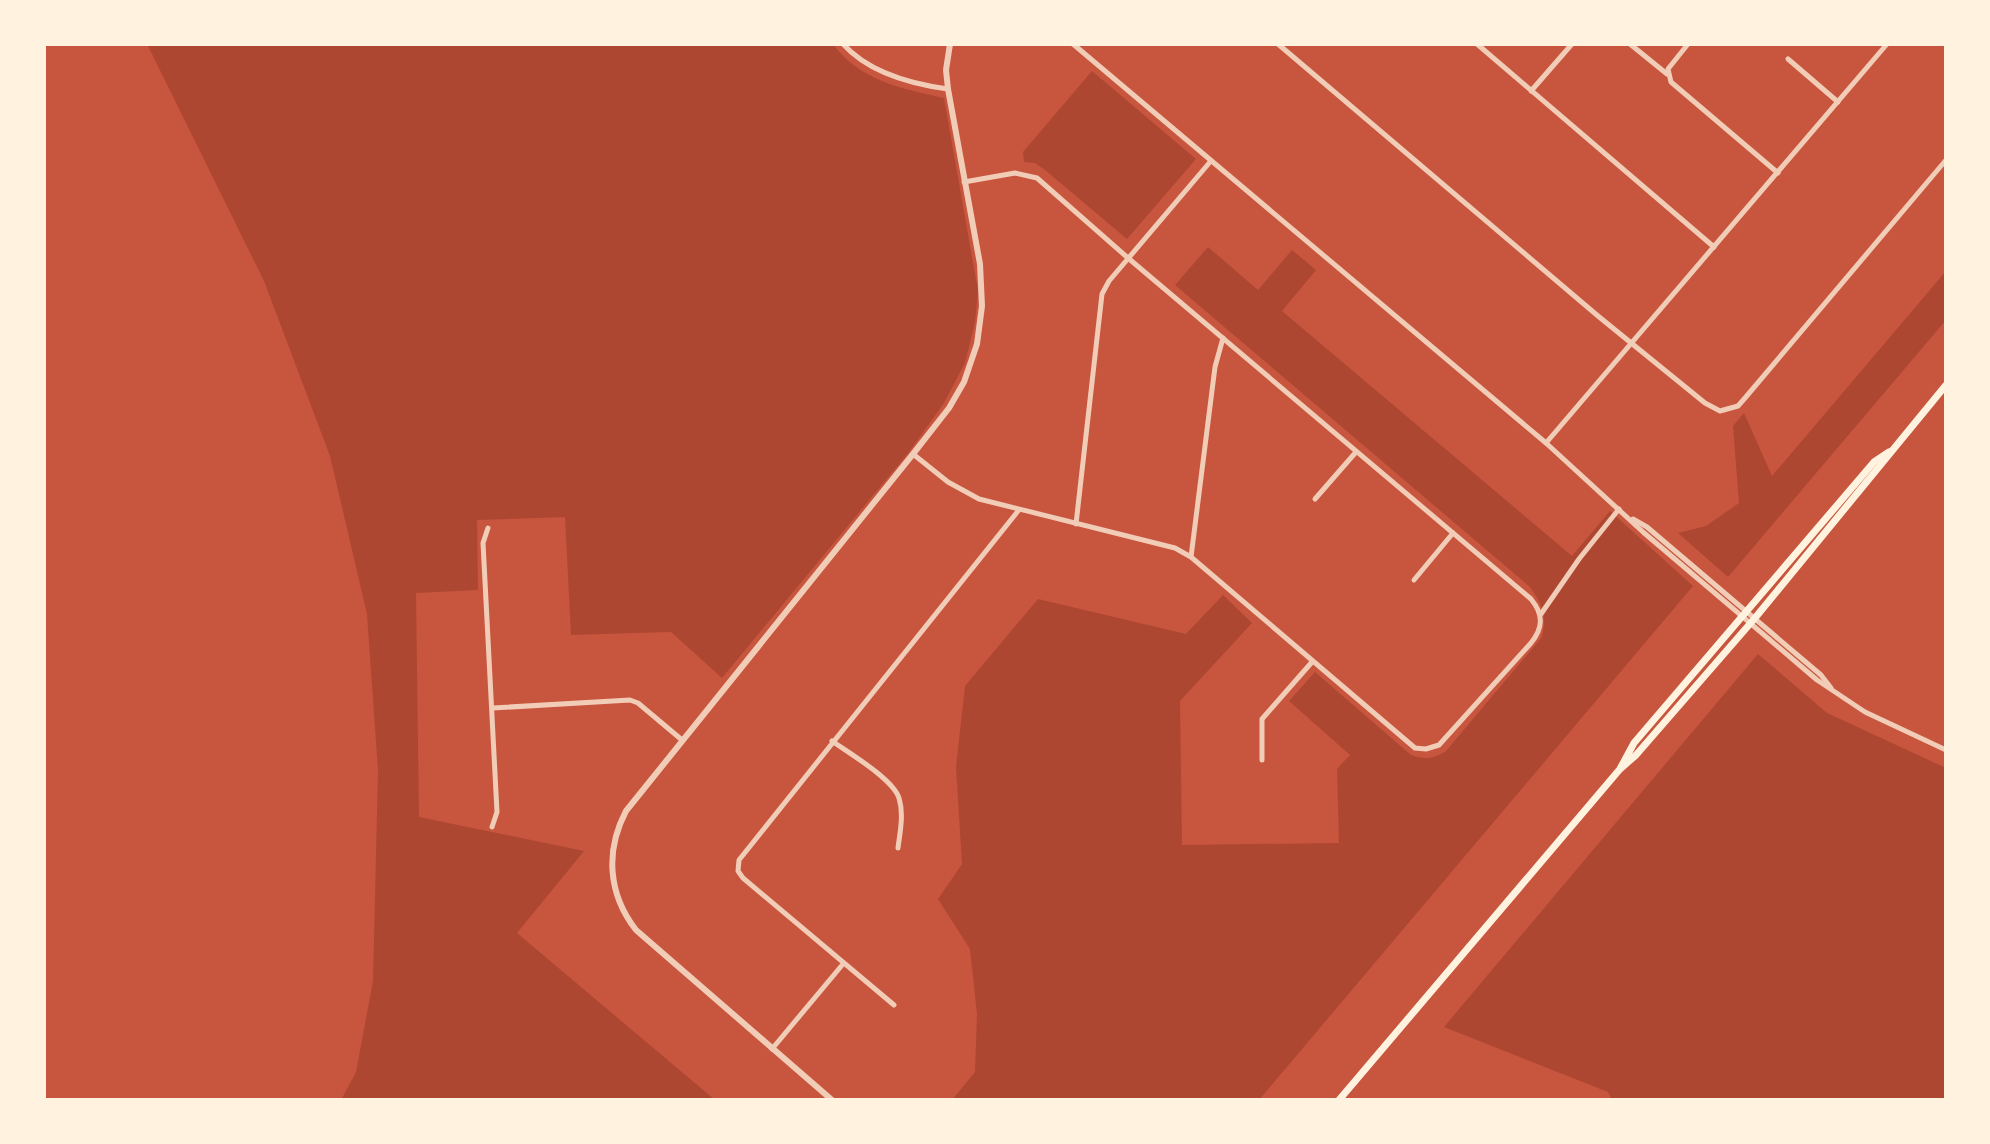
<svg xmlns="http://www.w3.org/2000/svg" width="1990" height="1144" font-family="Raleway,sans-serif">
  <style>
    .green { fill: #ae4732 }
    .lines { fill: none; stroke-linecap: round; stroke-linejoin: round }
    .minor { stroke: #f1ccb7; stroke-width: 5 }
    .tertiary { stroke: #f1ccb7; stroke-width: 6 }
    .secondary { stroke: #fff3e0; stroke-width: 7 }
  </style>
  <rect width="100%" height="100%" fill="#c8553d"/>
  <g class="green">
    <path d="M147 44H833C859 80 902 89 944 98L978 291 975 322 965 363 944 403 909 452 722 678 671 632 571 635 565 517 477 520 478 590 416 593 419 817 584 851 517 933 715 1100H341L356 1072 373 981 378 770 367 614 330 456 264 281Z"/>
    <polygon points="1092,71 1196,159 1127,239 1045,170 1035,163 1024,162 1023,152"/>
    <path d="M1208 247 1258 290 1292 250 1316 270 1282 311 1572 556 1610 511 1693 586 1259 1100H952L975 1072 977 1014 970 949 938 899 962 864 956 767 965 686 1038 599 1186 634 1223 595 1252 623 1180 701 1182 845 1339 843 1337 769 1350 755 1289 701 1315 672 1411 755C1425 760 1434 759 1446 751L1542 637C1547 615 1542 604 1530 587L1175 285Z"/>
    <polygon points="1946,271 1946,320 1728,577 1678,533 1706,526 1739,503 1733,426 1744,413 1772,476"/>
    <polygon points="1758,654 1827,713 1946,768 1946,1100 1612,1100 1608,1092 1444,1027"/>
  </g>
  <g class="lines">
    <g class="minor">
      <path d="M843 44C869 73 911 84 948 89"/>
      <polyline points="1073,44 1546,443 1643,532 1817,680 1865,712 1946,750"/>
      <polyline points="1278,44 1598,316 1705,403 1720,411 1738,406 1745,398 1946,160"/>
      <polyline points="1477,44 1714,247"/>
      <polyline points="1630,44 1667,74"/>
      <polyline points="1688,44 1668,69 1671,82 1778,173"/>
      <polyline points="1788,59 1838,102"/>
      <polyline points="1531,91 1572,44"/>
      <polyline points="1546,443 1887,44"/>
      <path d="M913 454 948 482 979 499 1175 548 1191 557 1415 748 1426 749 1439 745 1531 643C1543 628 1544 615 1531 599L1128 258 1037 178 1015 173 964 182"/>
      <polyline points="1315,499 1356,452"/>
      <polyline points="1633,519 1647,527 1821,675 1831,688"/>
      <polyline points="1076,524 1102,294 1109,281 1210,162"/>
      <polyline points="488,528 483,543 497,812 492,827"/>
      <polyline points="1191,557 1215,367 1223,338"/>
      <polyline points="1414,580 1453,533"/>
      <polyline points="1541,614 1579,559 1619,509"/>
      <polyline points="493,708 630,700 638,703 682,740"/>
      <path d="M832 741C849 753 893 779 899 798 904 814 900 832 898 848"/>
      <polyline points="1262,760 1262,719 1312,662"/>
      <polyline points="894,1005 743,878 738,871 739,860 1018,511"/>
      <polyline points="772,1049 843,964"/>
    </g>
    <path class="tertiary" d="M832 1100 636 930C608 894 605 851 626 811L913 454 949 408 964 382 977 344 982 306 980 264 948 89 946 70 950 44"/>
    <g class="secondary">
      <polyline points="1621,767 1634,743 1874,462 1889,452"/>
      <polyline points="1339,1100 1620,769 1636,755 1755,618 1946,385"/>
    </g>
  </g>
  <rect width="1990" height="1144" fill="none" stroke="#fff3e0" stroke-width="92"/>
</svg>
